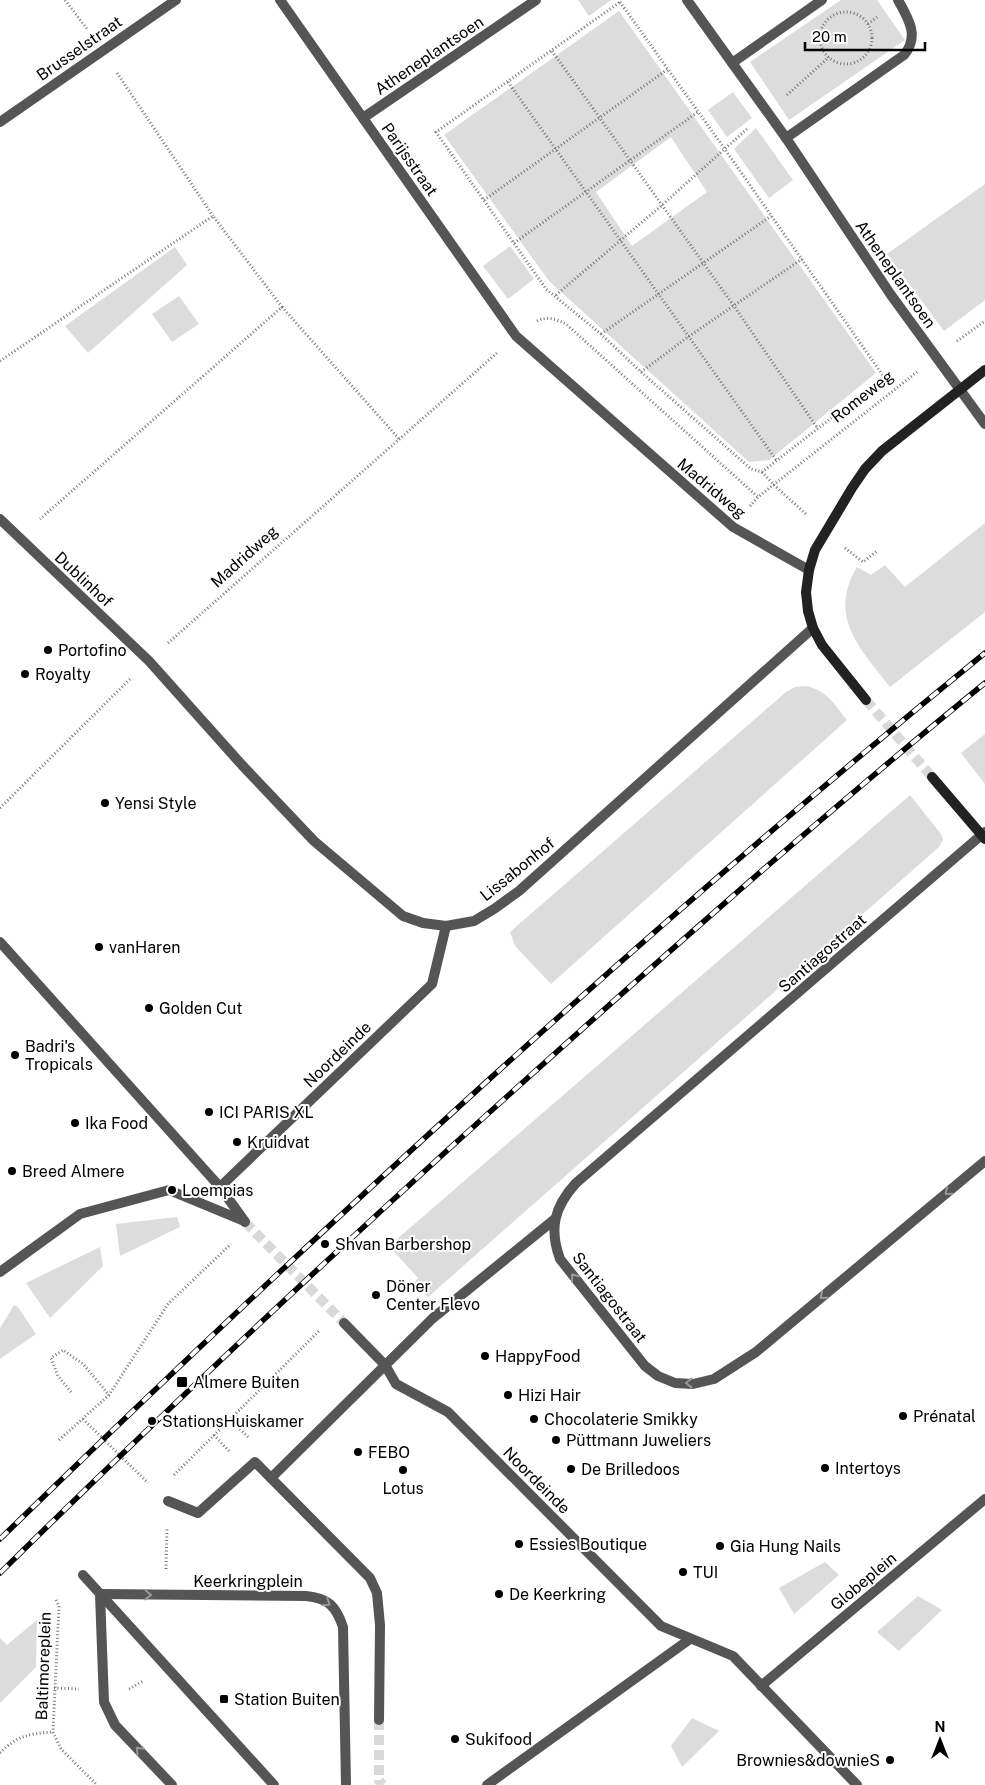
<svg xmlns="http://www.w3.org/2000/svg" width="985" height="1785" font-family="'Public Sans',sans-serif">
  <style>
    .green { fill: #dcdcdc; fill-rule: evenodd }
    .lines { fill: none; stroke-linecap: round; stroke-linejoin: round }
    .street-tunnel { stroke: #d9d9d9; stroke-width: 10; stroke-dasharray: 10 5; stroke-linecap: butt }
    .secondary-tunnel { stroke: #d9d9d9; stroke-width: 10; stroke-dasharray: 10 5; stroke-linecap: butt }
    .path { stroke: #777; stroke-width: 3; stroke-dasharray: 1 2.5; stroke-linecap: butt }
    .lane { stroke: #555; stroke-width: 10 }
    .street { stroke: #555; stroke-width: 10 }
    .secondary { stroke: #222; stroke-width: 10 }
    .rail-casing { stroke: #000; stroke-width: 5.5 }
    .rail { stroke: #fff; stroke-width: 4; stroke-dasharray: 11; stroke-linecap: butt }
    .oneway { stroke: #999 }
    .poi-dot { fill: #000; stroke: #fff; stroke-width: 2 }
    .labels { text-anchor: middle; stroke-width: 4; stroke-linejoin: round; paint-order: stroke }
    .street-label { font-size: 16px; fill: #000; stroke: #fff }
    .poi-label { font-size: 16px; fill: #000; stroke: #fff; text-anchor: start }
  </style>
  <rect width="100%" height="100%" fill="#fff"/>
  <g class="green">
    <polygon points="578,0 611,0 589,16"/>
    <polygon points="841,0 877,0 905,40 789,120 750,62"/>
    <path d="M619 11 876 373 769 460 749 462 549 281 444 135ZM671 137 707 192 632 246 596 192Z"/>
    <polygon points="733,92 752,118 727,137 708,110"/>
    <polygon points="756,128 793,180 769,198 734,149"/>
    <polygon points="985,184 985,300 944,331 887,254"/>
    <polygon points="510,246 534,279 508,299 483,266"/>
    <polygon points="175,247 187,265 88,353 65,326"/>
    <polygon points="179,296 199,324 172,342 152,314"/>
    <path d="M985 523V612L890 687C861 649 827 617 857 567L871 575 885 565 905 587Z"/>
    <path d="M806 686C828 691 834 704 847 720L551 984 515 946 510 932 786 692 795 687Z"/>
    <polygon points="985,734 985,784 961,753"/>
    <polygon points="910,795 941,834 943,840 939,847 428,1297 414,1283 418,1278 389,1246"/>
    <polygon points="177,1217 180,1227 120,1256 116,1224"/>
    <polygon points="100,1247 103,1266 50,1318 26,1283"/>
    <polygon points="14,1305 18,1307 36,1334 0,1359 0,1328"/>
    <polygon points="825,1562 839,1575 794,1614 779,1588"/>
    <polygon points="918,1596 942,1610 899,1651 877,1632"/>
    <polygon points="37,1620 36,1667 0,1703 0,1638 7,1645"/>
    <polygon points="692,1718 719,1731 682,1767 671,1746"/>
  </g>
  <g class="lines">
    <g class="street-tunnel">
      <polyline points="245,1222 344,1323"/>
      <polyline points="379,1720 379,1781 383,1785"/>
    </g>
    <polyline class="secondary-tunnel" points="866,700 932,777"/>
    <g class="path">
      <polyline points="65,0 87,29"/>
      <polygon points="620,2 724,148 884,377 762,472 751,469 641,372 601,334 546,289 436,132"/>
      <circle cx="846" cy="38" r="26"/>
      <polyline points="868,24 877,17"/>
      <polyline points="552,51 734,306 818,429"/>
      <polyline points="117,73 213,216"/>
      <polyline points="508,82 777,461"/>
      <polyline points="787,95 829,57"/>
      <polyline points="484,200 668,69"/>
      <polyline points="514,243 698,112"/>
      <polyline points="556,295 661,206 748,128"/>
      <polyline points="282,307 399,439"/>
      <path d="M537 321C547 316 556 319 566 324L758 497"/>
      <polyline points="601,334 771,216"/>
      <polyline points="957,341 985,321"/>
      <polyline points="0,361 213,216 282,307 40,519"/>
      <polyline points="641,372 688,337 802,259"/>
      <polyline points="762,472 774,485 807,515"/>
      <polyline points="750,506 758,497 917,372"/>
      <polyline points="845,548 863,562 877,551"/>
      <polyline points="168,643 497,353"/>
      <polyline points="0,808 131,678"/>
      <polyline points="71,1392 58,1376 51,1358 63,1350 83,1364 109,1395"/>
      <polyline points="83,1419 148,1483"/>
      <polyline points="230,1419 248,1437"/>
      <polyline points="214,1435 229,1451"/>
      <polyline points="59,1440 109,1395 168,1304 231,1244"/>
      <polyline points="174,1475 320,1330"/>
      <polyline points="166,1569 167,1528"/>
      <polyline points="56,1600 59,1606 53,1732 61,1749 97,1785"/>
      <polyline points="54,1688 79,1689"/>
      <polyline points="129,1689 143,1681"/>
      <path d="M0 1753C18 1735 28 1734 53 1732"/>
    </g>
    <g class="lane">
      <polyline points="83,1575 274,1785"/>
      <path d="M100 1594 306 1596C328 1598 336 1606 343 1627L346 1785"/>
      <polyline points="100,1594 104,1702 115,1725 172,1785"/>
    </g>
    <g class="street">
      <polyline points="280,0 516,336 733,527 809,570"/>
      <polyline points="687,0 786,138 891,295 985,424"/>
      <polyline points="732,63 822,0"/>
      <polyline points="363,118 536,0"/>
      <polyline points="0,122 176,0"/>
      <path d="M786 138 904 55C920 36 908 18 898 0"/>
      <polyline points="0,519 149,661 242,765 314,841 403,916 423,923 446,926 474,921 494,909 519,891 813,628"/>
      <path d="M985 832 576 1183C554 1207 549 1229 560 1259L645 1366 658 1376 675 1383 693 1384 714 1379 756 1352 985 1161"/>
      <polyline points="0,942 220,1187 245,1222"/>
      <polyline points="220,1187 432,984 446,926"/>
      <polyline points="0,1272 80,1214 169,1190 244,1221"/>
      <polyline points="344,1323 385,1365 396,1384 448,1412 661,1626 733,1656 857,1785"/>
      <polyline points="271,1478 433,1318 555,1219"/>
      <polyline points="168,1501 198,1513 255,1462 370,1578 377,1593 380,1625 379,1720"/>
      <polyline points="761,1686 985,1499"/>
      <polyline points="487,1785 690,1639"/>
    </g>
    <g class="secondary">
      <polyline points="866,700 822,645 813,628 808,611 806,592 809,570 815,550 852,488 865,469 882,451 985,370"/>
      <polyline points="932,777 985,839"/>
    </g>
    <g class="rail-casing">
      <g id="rail">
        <path d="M0 1539C317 1231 642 932 985 653"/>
        <path d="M0 1573C147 1428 298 1286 451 1147 626 989 802 832 985 683"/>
      </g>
    </g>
    <use href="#rail" class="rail"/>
  </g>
  <defs><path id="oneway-chevron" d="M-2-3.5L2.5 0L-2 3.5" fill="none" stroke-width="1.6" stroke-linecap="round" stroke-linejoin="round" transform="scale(1.25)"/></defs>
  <g class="oneway">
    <use href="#oneway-chevron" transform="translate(948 1192) rotate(140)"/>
    <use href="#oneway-chevron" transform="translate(574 1277) rotate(-128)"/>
    <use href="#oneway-chevron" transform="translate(823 1296) rotate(140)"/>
    <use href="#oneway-chevron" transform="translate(689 1383) rotate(-180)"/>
    <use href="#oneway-chevron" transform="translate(148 1595) rotate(1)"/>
    <use href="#oneway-chevron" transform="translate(327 1603) rotate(34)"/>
    <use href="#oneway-chevron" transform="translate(139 1750) rotate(-133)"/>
  </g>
  <g class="poi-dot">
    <circle cx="48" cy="650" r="5"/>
    <circle cx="25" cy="674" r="5"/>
    <circle cx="105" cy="803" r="5"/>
    <circle cx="99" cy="947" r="5"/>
    <circle cx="149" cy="1008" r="5"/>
    <circle cx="15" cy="1055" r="5"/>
    <circle cx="209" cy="1112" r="5"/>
    <circle cx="75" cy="1123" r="5"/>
    <circle cx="237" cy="1142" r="5"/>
    <circle cx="12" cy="1171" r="5"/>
    <circle cx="172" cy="1190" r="5"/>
    <circle cx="325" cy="1244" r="5"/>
    <circle cx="376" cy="1295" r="5"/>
    <circle cx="485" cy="1356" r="5"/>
    <rect x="176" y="1376" width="12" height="12" rx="2.5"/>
    <circle cx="508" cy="1395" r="5"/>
    <circle cx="903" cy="1416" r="5"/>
    <circle cx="534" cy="1419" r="5"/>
    <circle cx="152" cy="1421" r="5"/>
    <circle cx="556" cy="1440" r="5"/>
    <circle cx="358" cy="1452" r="5"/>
    <circle cx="825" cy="1468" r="5"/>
    <circle cx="571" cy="1469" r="5"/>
    <circle cx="403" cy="1470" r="5"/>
    <circle cx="519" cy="1544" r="5"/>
    <circle cx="720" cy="1546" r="5"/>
    <circle cx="683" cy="1572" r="5"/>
    <circle cx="499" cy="1594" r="5"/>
    <rect x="219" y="1694" width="10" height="10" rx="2.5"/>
    <circle cx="455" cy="1739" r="5"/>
    <circle cx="890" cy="1760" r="5"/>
  </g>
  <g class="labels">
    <g class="street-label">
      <text transform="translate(79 48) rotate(-35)" y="6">Brusselstraat</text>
      <text transform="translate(429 55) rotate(-34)" y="6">Atheneplantsoen</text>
      <text transform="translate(410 159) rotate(55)" y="6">Parijsstraat</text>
      <text transform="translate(896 274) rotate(55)" y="6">Atheneplantsoen</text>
      <text transform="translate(862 396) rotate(-38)" y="6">Romeweg</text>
      <text transform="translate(712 488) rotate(40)" y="6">Madridweg</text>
      <text transform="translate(244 556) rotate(-42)" y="6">Madridweg</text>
      <text transform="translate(84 579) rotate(43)" y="6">Dublinhof</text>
      <text transform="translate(517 869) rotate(-39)" y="6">Lissabonhof</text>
      <text transform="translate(822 953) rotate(-41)" y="6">Santiagostraat</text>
      <text transform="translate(337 1054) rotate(-44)" y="6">Noordeinde</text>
      <text transform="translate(610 1297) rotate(52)" y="6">Santiagostraat</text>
      <text transform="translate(537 1480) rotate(45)" y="6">Noordeinde</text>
      <text x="248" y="1587">Keerkringplein</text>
      <text transform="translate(863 1581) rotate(-40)" y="6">Globeplein</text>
      <text transform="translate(43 1666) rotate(-88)" y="6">Baltimoreplein</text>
    </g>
    <g class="poi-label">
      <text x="58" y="656">Portofino</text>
      <text x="35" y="680">Royalty</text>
      <text x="115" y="809">Yensi Style</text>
      <text x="109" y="953">vanHaren</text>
      <text x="159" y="1014">Golden Cut</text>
      <text x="25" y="1052">Badri's<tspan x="25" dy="18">Tropicals</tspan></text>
      <text x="219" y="1118">ICI PARIS XL</text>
      <text x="85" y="1129">Ika Food</text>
      <text x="247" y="1148">Kruidvat</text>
      <text x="22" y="1177">Breed Almere</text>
      <text x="182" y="1196">Loempias</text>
      <text x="335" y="1250">Shvan Barbershop</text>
      <text x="386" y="1292">Döner<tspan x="386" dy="18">Center Flevo</tspan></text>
      <text x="495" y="1362">HappyFood</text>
      <text x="193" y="1388">Almere Buiten</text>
      <text x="518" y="1401">Hizi Hair</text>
      <text x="913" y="1422">Prénatal</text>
      <text x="544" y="1425">Chocolaterie Smikky</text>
      <text x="162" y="1427">StationsHuiskamer</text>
      <text x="566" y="1446">Püttmann Juweliers</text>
      <text x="368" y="1458">FEBO</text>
      <text x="835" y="1474">Intertoys</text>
      <text x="581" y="1475">De Brilledoos</text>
      <text x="403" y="1494" text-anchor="middle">Lotus</text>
      <text x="529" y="1550">Essies Boutique</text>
      <text x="730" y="1552">Gia Hung Nails</text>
      <text x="693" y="1578">TUI</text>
      <text x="509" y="1600">De Keerkring</text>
      <text x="234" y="1705">Station Buiten</text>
      <text x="465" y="1745">Sukifood</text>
      <text x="880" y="1766" text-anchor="end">Brownies&amp;downieS</text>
    </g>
  </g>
  <g transform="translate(940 1740)" stroke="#ffffff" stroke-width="4" paint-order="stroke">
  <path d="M0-4L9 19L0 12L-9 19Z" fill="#000000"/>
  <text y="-8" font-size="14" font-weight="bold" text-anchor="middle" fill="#000000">N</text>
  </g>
  <path d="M805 42v8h120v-8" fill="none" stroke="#000000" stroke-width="2.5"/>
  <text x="812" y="42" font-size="15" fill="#000000" stroke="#ffffff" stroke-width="4" paint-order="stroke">20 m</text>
</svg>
